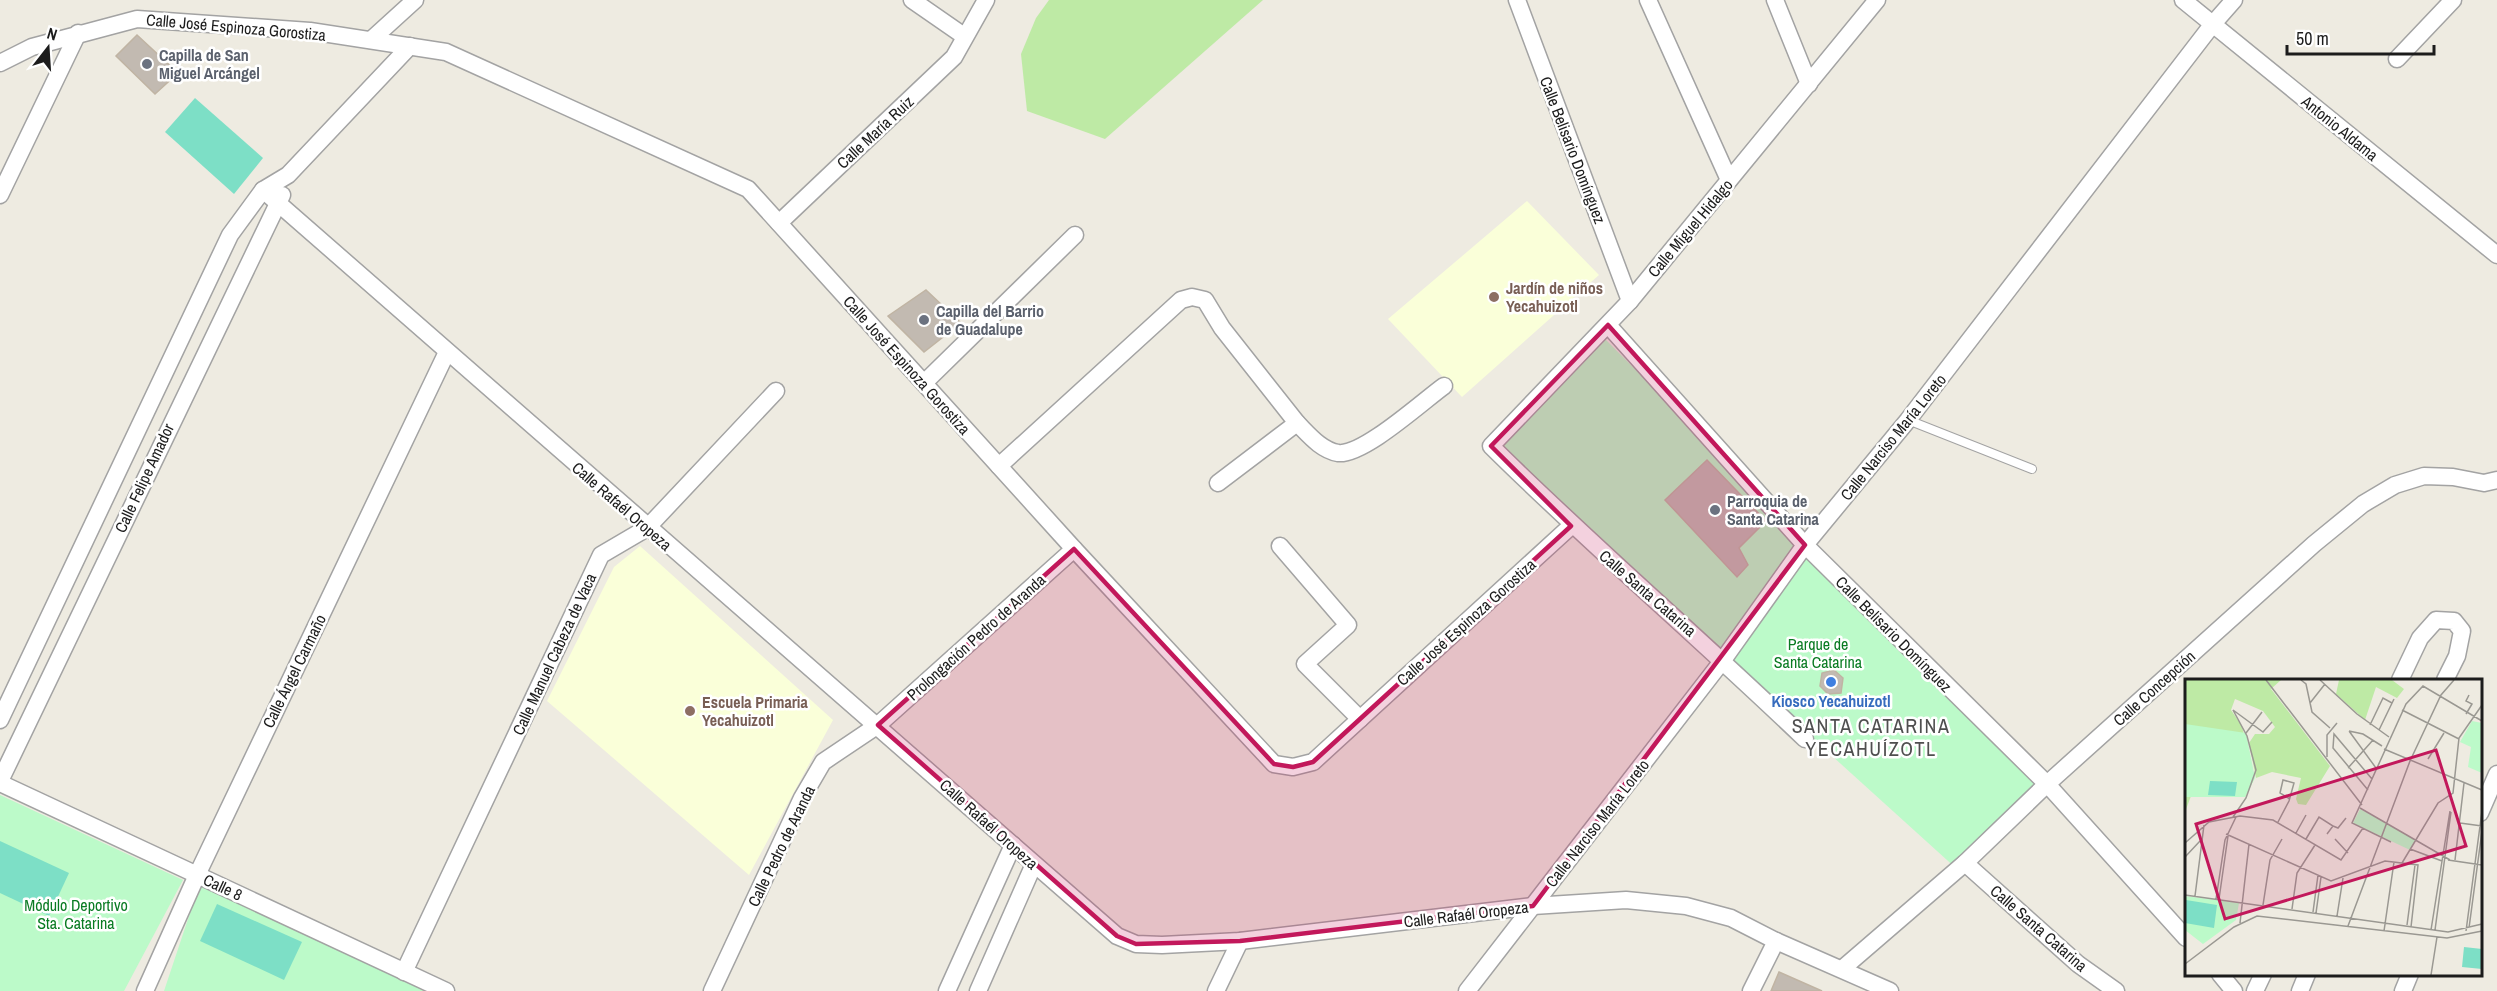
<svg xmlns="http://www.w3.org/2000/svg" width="2497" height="991" font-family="'Archivo Narrow',sans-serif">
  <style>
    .education { fill: #faffd9 }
    .grass { fill: #beeaa5 }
    .park { fill: #bcfac9 }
    .pitch { fill: #7ddfc6 }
    .building { fill: #c2bab1; stroke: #c0b4a3; stroke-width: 1.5 }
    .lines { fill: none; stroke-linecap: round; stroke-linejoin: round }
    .lane-casing { stroke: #a3a3a3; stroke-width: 10 }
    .street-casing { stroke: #a3a3a3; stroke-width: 19 }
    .lane { stroke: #fff; stroke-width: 8 }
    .street { stroke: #fff; stroke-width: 16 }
    .marked { fill: #c2185b; fill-opacity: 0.2; stroke: #c2185b; stroke-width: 4.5; stroke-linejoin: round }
    .worship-dot { fill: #6b7280; stroke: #fff; stroke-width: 2 }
    .education-dot { fill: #8d6e63; stroke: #fff; stroke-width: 2 }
    .shop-dot { fill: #3f7fe0; stroke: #fff; stroke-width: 2 }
    .labels { text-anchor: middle; stroke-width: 5; stroke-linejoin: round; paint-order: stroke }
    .street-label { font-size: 16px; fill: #1c1c1c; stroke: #fff }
    .worship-label { font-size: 16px; font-weight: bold; fill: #5b616d; stroke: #fff; text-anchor: start }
    .education-label { font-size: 16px; font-weight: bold; fill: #785e54; stroke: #fff; text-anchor: start }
    .park-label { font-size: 16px; fill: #097b22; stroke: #fff }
    .shop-label { font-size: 16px; font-weight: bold; fill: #366cbe; stroke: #fff }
    .quarter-label { font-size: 20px; letter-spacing: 1.5px; fill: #4f4f4f; stroke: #fff }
    .inset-road { fill: none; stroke: #9a9892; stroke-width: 1.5 }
    .view { fill: #c2185b; fill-opacity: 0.15; stroke: #c2185b; stroke-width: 3 }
    .inset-edge { fill: none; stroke: #1c1c1c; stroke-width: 3 }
  </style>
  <rect width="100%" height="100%" fill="#eeebe1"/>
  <g class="education">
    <polygon points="1527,201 1599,275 1462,397 1388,319"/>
    <polygon points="640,546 833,720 749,875 547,701 614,567"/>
  </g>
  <polygon class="grass" points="1049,0 1263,0 1105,139 1027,111 1021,54 1036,18"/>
  <g class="park">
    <polygon points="1600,334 1810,544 1725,655 1492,446"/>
    <polygon points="1810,548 2046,793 1958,870 1725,659"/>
    <polygon points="0,795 183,880 124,991 0,991"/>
    <polygon points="202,877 446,991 164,991"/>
  </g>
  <g class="pitch">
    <polygon points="195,98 263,158 234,194 165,132"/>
    <polygon points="0,841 69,873 49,916 0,893"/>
    <polygon points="217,904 302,942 284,980 200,941"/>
  </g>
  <g class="building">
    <polygon points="137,35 178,73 155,94 116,56"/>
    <polygon points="926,290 961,323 924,352 888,316"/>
    <polygon points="1707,460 1766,521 1739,548 1748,565 1737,577 1665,500"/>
    <polygon points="1834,670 1843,678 1841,693 1828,694 1820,686 1822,673"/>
    <polygon points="1779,972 1822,991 1771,991"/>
  </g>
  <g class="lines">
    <g class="lane-casing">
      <polyline id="lane" points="1908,420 2032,469"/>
    </g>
    <g class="street-casing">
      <g id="street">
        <polyline points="912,0 964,36"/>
        <polyline points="1517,0 1630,301"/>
        <polyline points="1648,0 1729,180"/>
        <polyline points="1775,0 1809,84"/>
        <polyline points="2183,0 2497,255"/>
        <polyline points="371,40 415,0"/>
        <polyline points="2397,59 2453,0"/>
        <polyline points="0,63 32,47 137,19 310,31 446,52 748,189 1074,549 1274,764 1293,767 1313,762 1571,526"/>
        <polyline points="263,190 1117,936 1136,944 1162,945 1240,941 1533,906 1626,900 1686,906 1731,918 1776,941 1890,991"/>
        <polyline points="0,195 78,33"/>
        <polyline points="779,223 954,57 986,0"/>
        <polyline points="1608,325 1805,545 2047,784 2186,938"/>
        <polyline points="924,383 1075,235"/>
        <path d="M1297 423C1309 435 1321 450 1338 453 1363 456 1423 401 1444 386"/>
        <polyline points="999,466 1181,300 1192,297 1205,300 1222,328 1297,423 1218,483"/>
        <polyline points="1280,546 1348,625 1305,664 1360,719"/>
        <polyline points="2400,680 2420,638 2436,620 2454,621 2462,631 2457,656 2445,680"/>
        <polyline points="0,720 230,235 263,190 288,175 410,46"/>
        <path d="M1805 739C1702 640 1593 547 1491 446L1630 301 1877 0"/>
        <polyline points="0,781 282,195"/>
        <polyline points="0,783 446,991"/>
        <polyline points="2480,813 2497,774"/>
        <polyline points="1965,863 2078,964 2116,991"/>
        <polyline points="1842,969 1965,863 2047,784 2314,544 2363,504 2395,485 2424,476 2453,477 2484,483 2497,480"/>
        <polyline points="404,972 601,555 647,528 776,391"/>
        <polyline points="2220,974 2234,991"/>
        <polyline points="145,991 197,875 447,352"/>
        <polyline points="712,991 802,798 823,762 878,725 1074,549"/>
        <polyline points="947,991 1013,845"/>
        <polyline points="978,991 1034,864"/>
        <polyline points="1216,991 1240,941"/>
        <polyline points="1467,991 1723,660 1805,545 1908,420 2212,25 2234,0"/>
        <polyline points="1751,991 1776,941"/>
        <polyline points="2255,991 2263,974"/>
        <polyline points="2300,991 2307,974"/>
        <polyline points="2403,991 2410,974"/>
      </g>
    </g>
    <use href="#lane" class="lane"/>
    <use href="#street" class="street"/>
  </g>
  <path class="marked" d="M1608 325 1805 545 1533 906 1240 941 1136 944 1117 936 878 725 1074 549 1274 764 1293 767 1313 762 1571 526 1491 446Z"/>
  <g class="worship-dot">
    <circle cx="147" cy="64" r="6"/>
    <circle cx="924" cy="320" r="6"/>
    <circle cx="1715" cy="510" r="6"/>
  </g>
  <g class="education-dot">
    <circle cx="1494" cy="297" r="6"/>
    <circle cx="690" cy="711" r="6"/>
  </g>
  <circle class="shop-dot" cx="1831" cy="682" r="6"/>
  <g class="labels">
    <g class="street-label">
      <text transform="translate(236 27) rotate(5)" y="6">Calle José Espinoza Gorostiza</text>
      <text transform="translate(2340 128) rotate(39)" y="6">Antonio Aldama</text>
      <text transform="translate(875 132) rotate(-43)" y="6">Calle María Ruiz</text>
      <text transform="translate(1573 150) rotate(69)" y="6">Calle Belisario Domínguez</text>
      <text transform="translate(1690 228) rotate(-50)" y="6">Calle Miguel Hidalgo</text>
      <text transform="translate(907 365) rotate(48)" y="6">Calle José Espinoza Gorostiza</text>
      <text transform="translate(1893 437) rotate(-51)" y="6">Calle Narciso María Loreto</text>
      <text transform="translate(144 478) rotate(-65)" y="6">Calle Felipe Amador</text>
      <text transform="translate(622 506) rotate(41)" y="6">Calle Rafaél Oropeza</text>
      <text transform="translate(1648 593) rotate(41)" y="6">Calle Santa Catarina</text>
      <text transform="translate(1466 622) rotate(-42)" y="6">Calle José Espinoza Gorostiza</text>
      <text transform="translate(1894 634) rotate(45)" y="6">Calle Belisario Domínguez</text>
      <text transform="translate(976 637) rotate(-42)" y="6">Prolongación Pedro de Aranda</text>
      <text transform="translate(554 654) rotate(-65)" y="6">Calle Manuel Cabeza de Vaca</text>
      <text transform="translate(294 671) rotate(-64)" y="6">Calle Ángel Carmaño</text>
      <text transform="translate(2154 688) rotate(-42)" y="6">Calle Concepción</text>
      <text transform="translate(1597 823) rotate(-52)" y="6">Calle Narciso María Loreto</text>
      <text transform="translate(989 824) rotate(42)" y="6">Calle Rafaél Oropeza</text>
      <text transform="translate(781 846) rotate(-64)" y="6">Calle Pedro de Aranda</text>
      <text transform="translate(223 887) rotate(25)" y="6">Calle 8</text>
      <text transform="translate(1466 914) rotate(-7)" y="6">Calle Rafaél Oropeza</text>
      <text transform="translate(2039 928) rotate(41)" y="6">Calle Santa Catarina</text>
    </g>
    <g class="worship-label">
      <text x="159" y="61">Capilla de San<tspan x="159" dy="18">Miguel Arcángel</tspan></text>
      <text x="936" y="317">Capilla del Barrio<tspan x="936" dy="18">de Guadalupe</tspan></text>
      <text x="1727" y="507">Parroquia de<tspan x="1727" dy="18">Santa Catarina</tspan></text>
    </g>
    <g class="education-label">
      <text x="1506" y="294">Jardín de niños<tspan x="1506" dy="18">Yecahuizotl</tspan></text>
      <text x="702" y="708">Escuela Primaria<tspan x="702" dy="18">Yecahuizotl</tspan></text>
    </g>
    <g class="park-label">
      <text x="1818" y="650">Parque de<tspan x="1818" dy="18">Santa Catarina</tspan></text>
      <text x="76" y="911">Módulo Deportivo<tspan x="76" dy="18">Sta. Catarina</tspan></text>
    </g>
    <g class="shop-label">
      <text x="1831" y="707">Kiosco Yecahuizotl</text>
    </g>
    <g class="quarter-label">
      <text x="1871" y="733">SANTA CATARINA<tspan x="1871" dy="23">YECAHUÍZOTL</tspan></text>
    </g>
  </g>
  <g transform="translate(2185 679)">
    <rect width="297" height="297" fill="#eeebe1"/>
    <path d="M0 1H96L86 10 145 87 121 126 113 125 111 120 116 99 87 93 71 99 64 64 70 55H84L90 48 78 32 50 20 46 31 57 47 69 100 60 118 6 117 0 133ZM154 1H207L219 10 212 19 191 8 180 41 151 15Z" fill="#beeaa5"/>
    <path d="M287 42 297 44V94L283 88 286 68 275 63ZM0 45 61 54 70 99 60 118H0ZM175 130 231 161 225 171 168 144ZM0 217 54 224 51 241 18 265 0 251Z" fill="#bcfac9"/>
    <path d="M25 102 52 103 50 117 23 116ZM1 221 32 226 29 249 0 244ZM279 268 297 270V290L277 288Z" fill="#7ddfc6"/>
    <path class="inset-road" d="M81 1 177 126M116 1 121 5 127 33 145 49M135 1 172 35 204 58M125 24 140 5M217 31 274 60M281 35 287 25 281 22 284 16M185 46 198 19 207 24M194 51 209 20M164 52 191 89M164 52 178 55 197 67M61 54 77 33M199 70 297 111M142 78V56L152 44M243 80 259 54M163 89 188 61M183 111 148 69 149 55 187 100M175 129 265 181M48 138 61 119 71 91 62 57 48 31 78 53 87 43M93 143 104 122 109 104 98 101 95 114 105 120M275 144 297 147M148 147 153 149 161 139M111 154 121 136M41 155 146 202 200 182 233 186 226 248M121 160 134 138 148 147 142 155M150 160 163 174M206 163 167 144 221 25 238 7 297 42M0 164 24 143 55 137 88 141 156 181 178 149M225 170 257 182M0 178 15 162M263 181 297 186M270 181 279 104M217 184 253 124 268 114 274 59 297 26M0 216 263 253 297 245M10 217 19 146M31 220 40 161 51 138M34 220 43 157M78 226 85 181 97 160M107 230 112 194 130 166M128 233 133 196M131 234 136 198M152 237 158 199M55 244 64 165M222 246 230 186M163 247 225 82 256 16 269 1M284 249 297 152M246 251 265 132M250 251 266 133M199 252 209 183M281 252 297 132M0 285 49 248 72 237 262 259 297 252M246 296 252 258"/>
    <path class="view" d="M251 71 281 167 40 240 11 145Z"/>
    <rect width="297" height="297" class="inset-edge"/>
  </g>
  <g transform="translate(48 48) rotate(17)" stroke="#ffffff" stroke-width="4.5" paint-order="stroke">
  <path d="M0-4.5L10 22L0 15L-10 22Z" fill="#1c1c1c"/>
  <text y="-9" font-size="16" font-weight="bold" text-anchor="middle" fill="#1c1c1c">N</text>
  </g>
  <path d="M2287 45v9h147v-9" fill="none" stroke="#1c1c1c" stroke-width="3"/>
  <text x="2296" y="45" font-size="18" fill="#1c1c1c" stroke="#ffffff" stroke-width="4.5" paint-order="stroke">50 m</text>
</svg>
